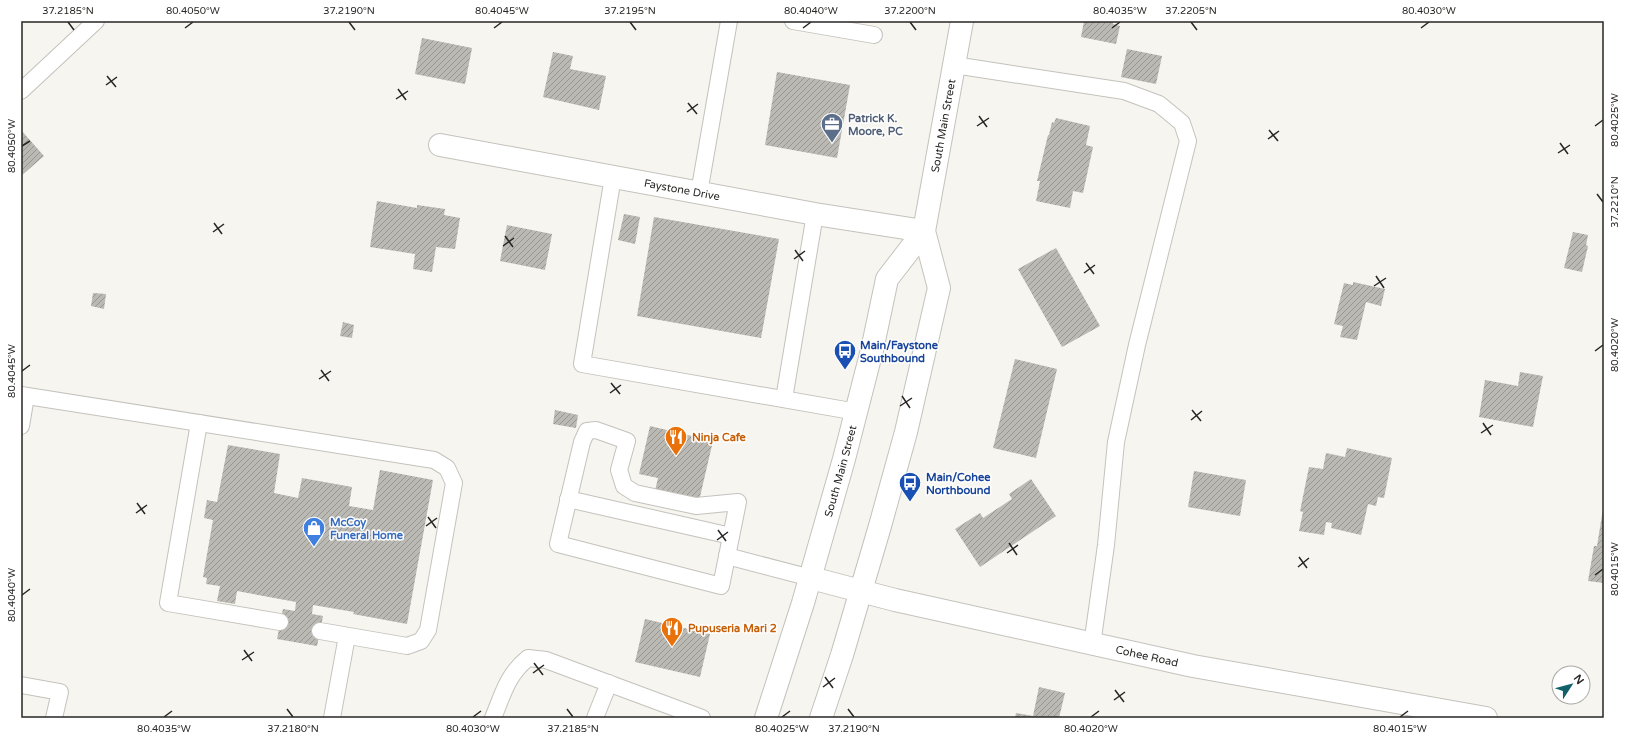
<svg xmlns="http://www.w3.org/2000/svg" width="1625" height="739" font-family="'Varela Round',sans-serif">
  <style>
    .building { fill: url(#building-hatch) }
    .lines { fill: none; stroke-linecap: round; stroke-linejoin: round }
    .service-casing { stroke: #c4c2bc; stroke-width: 18 }
    .minor-casing { stroke: #c4c2bc; stroke-width: 24 }
    .primary-casing { stroke: #c4c2bc; stroke-width: 24 }
    .service { stroke: #fff; stroke-width: 16 }
    .minor { stroke: #fff; stroke-width: 22 }
    .primary { stroke: #fff; stroke-width: 22 }
    .ticks { fill: none; stroke: #272624; stroke-width: 1.5 }
    .labels { text-anchor: middle; stroke-width: 3; stroke-linejoin: round; paint-order: stroke }
    .service-label { font-size: 11px; font-weight: bold; fill: #4e5e75; stroke: #fff; text-anchor: start }
    .street-label { font-size: 11px; fill: #272624; stroke: #fff }
    .transit-label { font-size: 11px; font-weight: bold; fill: #164399; stroke: #fff; text-anchor: start }
    .food-label { font-size: 11px; font-weight: bold; fill: #c56008; stroke: #fff; text-anchor: start }
    .shop-label { font-size: 11px; font-weight: bold; fill: #366cbe; stroke: #fff; text-anchor: start }
    .neatline { fill: none; stroke: #272624; stroke-width: 1.5 }
    .ticks-label { font-size: 10px; text-anchor: middle; fill: #272624 }
  </style>
  <defs>
    <pattern id="building-hatch" width="6" height="6" patternUnits="userSpaceOnUse"><rect width="6" height="6" fill="#bbb9b3"/><path d="M-1 1l2-2M0 6l6-6M5 7l2-2" fill="none" stroke="#989691"/></pattern>
  </defs>
  <rect width="100%" height="100%" fill="#f7f5ef"/>
  <g class="building">
    <polygon points="1084,21 1113,21 1113,24 1120,26 1116,44 1081,37"/>
    <polygon points="422,38 472,48 465,84 415,74"/>
    <polygon points="1127,49 1162,56 1156,84 1121,77"/>
    <polygon points="553,52 573,56 570,69 606,76 599,110 543,97"/>
    <polygon points="777,72 850,85 837,158 765,145"/>
    <polygon points="1056,118 1090,126 1086,145 1093,147 1083,193 1073,191 1070,208 1036,201 1040,181 1037,181 1048,135 1049,135 1052,122 1054,123"/>
    <polygon points="21,130 44,156 21,176"/>
    <polygon points="377,201 417,208 417,205 445,209 444,215 460,218 455,249 436,247 432,272 413,269 415,254 370,247"/>
    <polygon points="624,214 640,217 635,244 618,240"/>
    <polygon points="654,217 779,239 761,338 637,316"/>
    <polygon points="507,225 552,234 545,270 500,261"/>
    <polygon points="1573,232 1588,235 1586,245 1588,246 1582,272 1564,268"/>
    <polygon points="1056,248 1100,326 1062,347 1018,269"/>
    <polygon points="1353,282 1385,289 1381,306 1366,302 1357,340 1340,337 1343,326 1334,324 1344,283 1353,285"/>
    <polygon points="93,293 106,294 104,309 91,306"/>
    <polygon points="343,322 354,325 352,338 340,336"/>
    <polygon points="1015,359 1057,369 1036,458 993,448"/>
    <polygon points="1520,372 1543,376 1533,427 1479,417 1485,380 1518,386"/>
    <polygon points="555,410 578,415 576,428 553,424"/>
    <polygon points="650,426 713,441 699,501 655,491 658,478 639,474"/>
    <polygon points="228,445 280,454 274,493 298,498 302,478 352,487 349,506 373,510 380,470 433,480 407,624 353,614 354,612 313,605 312,614 323,616 317,646 277,639 283,609 295,611 296,602 237,591 235,604 217,601 220,586 206,584 207,578 203,577 213,520 204,518 207,500 217,502"/>
    <polygon points="1347,448 1392,458 1384,498 1378,497 1376,506 1368,504 1361,535 1331,528 1332,523 1326,522 1324,535 1299,531 1303,512 1300,511 1309,467 1323,469 1326,453 1345,457"/>
    <polygon points="1194,471 1246,480 1240,516 1188,507"/>
    <polygon points="1031,479 1056,516 980,567 955,529 980,513 983,518 1012,499 1009,494"/>
    <polygon points="1603,509 1604,509 1604,583 1588,581 1594,546 1597,546"/>
    <polygon points="645,619 710,634 700,677 635,662"/>
    <polygon points="1039,687 1065,693 1059,718 1015,718 1016,713 1033,716"/>
  </g>
  <g class="lines">
    <g class="service-casing">
      <g id="service">
        <polyline points="793,21 874,35"/>
        <polyline points="954,65 1124,91 1159,104 1182,123 1188,141 1137,345 1116,442 1106,545 1092,645"/>
        <polyline points="21,91 96,21"/>
        <polyline points="613,177 582,364 857,412"/>
        <polyline points="699,193 729,21"/>
        <polyline points="21,395 434,460 447,468 454,483 428,630 421,641 407,646 320,631"/>
        <polyline points="784,399 815,214"/>
        <polyline points="199,423 168,603 280,622"/>
        <polyline points="21,426 26,396"/>
        <polygon points="596,430 627,441 619,470 624,486 635,493 696,506 738,502 721,586 558,544 582,442 587,431"/>
        <polyline points="568,499 731,536"/>
        <polyline points="727,556 811,578"/>
        <polyline points="21,685 60,692 54,718"/>
        <polyline points="332,718 347,636"/>
        <path d="M493 718C503 694 507 675 528 658L546 660 702 718"/>
        <polyline points="595,718 609,683"/>
      </g>
    </g>
    <g class="minor-casing">
      <g id="minor">
        <path id="s1" d="M440 145 815 214 924 231"/>
        <path id="s2" d="M811 578 895 600 1193 666 1486 718"/>
      </g>
    </g>
    <g class="primary-casing">
      <g id="primary">
        <path id="s3" d="M766 718 803 603 844 459 872 350 887 279 924 231"/>
        <path id="s4" d="M821 718 842 655 880 526 906 432 939 288 924 231 962 21"/>
      </g>
    </g>
    <use href="#service" class="service"/>
    <use href="#minor" class="minor"/>
    <use href="#primary" class="primary"/>
  </g>
  <path class="ticks" d="M68 22 74 30M349 22 355 30M630 22 636 30M910 22 916 30M1191 22 1197 30M185 28 193 22M494 28 502 22M803 28 811 22M1112 28 1120 22M1421 28 1429 22M107 76 116 87M106 85 117 77M398 89 406 100M396 99 408 91M688 103 697 114M687 112 698 104M979 116 987 127M977 126 989 118M1595 126 1603 120M1269 130 1278 141M1268 139 1279 131M1560 143 1568 154M22 146 30 141M1558 153 1570 145M1597 194 1603 202M214 223 222 234M213 232 224 224M505 236 513 247M503 246 514 238M795 250 803 261M794 259 805 251M1086 263 1094 274M1084 273 1095 265M1376 276 1384 288M1374 286 1386 278M1595 351 1603 345M321 370 329 381M22 371 30 365M319 379 331 371M611 383 620 394M610 393 621 385M902 396 910 408M900 406 912 398M1192 410 1201 421M1191 420 1202 411M1483 423 1491 435M1481 433 1493 425M137 503 145 514M136 513 147 505M428 517 436 528M426 526 437 518M718 530 726 541M717 540 728 532M1009 543 1017 555M1007 553 1018 545M1299 557 1307 568M1298 567 1309 558M1595 575 1603 569M22 595 30 589M244 650 252 661M242 660 254 652M534 663 543 675M533 673 544 665M825 677 833 688M823 687 835 678M1115 690 1124 702M1114 700 1125 692M287 709 293 717M567 709 573 717M848 709 854 717M164 717 172 711M473 717 481 711M782 717 790 711M1091 717 1099 711M1400 717 1408 711"/>
  <defs>
    <g id="office-pin" transform="scale(1.15)"><path d="M0 17L-7.5 6A9.5 9.5 0 1 1 7.5 6Z" fill="#5c6f8a" stroke="#fff"/><path d="M-6-3h4V-5.5h4V-3h4V5H-6ZM-1-4.5V-3h2v-1.5ZM-6 0V1H6V0Z" fill="#fff"/></g>
    <g id="bus-pin" transform="scale(1.15)"><path d="M0 17L-7.5 6A9.5 9.5 0 1 1 7.5 6Z" fill="#1a4fb4" stroke="#fff"/><path d="M-5-6H5V4H4V6H2V4H-2V6H-4V4H-5ZM-3.5-4V0h7V-4ZM-3.5 1.2v1.5H-2V1.2ZM2 1.2v1.5H3.5V1.2Z" fill="#fff"/></g>
    <g id="restaurant-pin" transform="scale(1.15)"><path d="M0 17L-7.5 6A9.5 9.5 0 1 1 7.5 6Z" fill="#e8710a" stroke="#fff"/><path d="M-5-6h1v4h1v-4h1v4h1v-4h1v5L-1.5 .5V6h-2V.5L-5-1ZM5-6V6H3V1.5H1.5Q1.5-4 5-6Z" fill="#fff"/></g>
    <g id="shop-pin" transform="scale(1.15)"><path d="M0 17L-7.5 6A9.5 9.5 0 1 1 7.5 6Z" fill="#3f7fe0" stroke="#fff"/><path d="M-5-2.5h2.3a2.7 3.5 0 0 1 5.4 0H5L5.5 6h-11ZM-1.5-2.5h3a1.5 2.3 0 0 0-3 0Z" fill="#fff"/></g>
  </defs>
  <g fill-rule="evenodd">
    <use href="#office-pin" x="832" y="124"/>
    <use href="#bus-pin" x="845" y="351"/>
    <use href="#restaurant-pin" x="676" y="437"/>
    <use href="#bus-pin" x="910" y="483"/>
    <use href="#shop-pin" x="314" y="528"/>
    <use href="#restaurant-pin" x="672" y="628"/>
  </g>
  <g class="labels">
    <g class="service-label">
      <text x="848" y="122">Patrick K.<tspan x="848" dy="13">Moore, PC</tspan></text>
    </g>
    <g class="street-label">
      <text dy="4" stroke="none"><textPath href="#s4" startOffset="612">South Main Street</textPath></text>
      <text dy="4" stroke="none"><textPath href="#s1" startOffset="246">Faystone Drive</textPath></text>
      <text dy="4" stroke="none"><textPath href="#s3" startOffset="258">South Main Street</textPath></text>
      <text dy="4" stroke="none"><textPath href="#s2" startOffset="345">Cohee Road</textPath></text>
    </g>
    <g class="transit-label">
      <text x="860" y="349">Main/Faystone<tspan x="860" dy="13">Southbound</tspan></text>
      <text x="926" y="481">Main/Cohee<tspan x="926" dy="13">Northbound</tspan></text>
    </g>
    <g class="food-label">
      <text x="692" y="441">Ninja Cafe</text>
      <text x="688" y="632">Pupuseria Mari 2</text>
    </g>
    <g class="shop-label">
      <text x="330" y="526">McCoy<tspan x="330" dy="13">Funeral Home</tspan></text>
    </g>
  </g>
  <rect width="1625" height="739" fill="none" stroke="#ffffff" stroke-width="44"/>
  <g transform="translate(1571 685) rotate(54)"><circle r="19" fill="#ffffff" stroke="#a9a8a7"/>
  <path d="M0-3L7 15L0 10L-7 15Z" fill="#12616a"/>
  <text y="-6" font-size="11" font-weight="bold" text-anchor="middle" fill="#272624">N</text>
  </g>
  <rect x="22" y="22" width="1581" height="695" class="neatline"/>
  <g class="ticks-label">
    <text x="68" y="14">37.2185°N</text>
    <text x="193" y="14">80.4050°W</text>
    <text x="349" y="14">37.2190°N</text>
    <text x="502" y="14">80.4045°W</text>
    <text x="630" y="14">37.2195°N</text>
    <text x="811" y="14">80.4040°W</text>
    <text x="910" y="14">37.2200°N</text>
    <text x="1120" y="14">80.4035°W</text>
    <text x="1191" y="14">37.2205°N</text>
    <text x="1429" y="14">80.4030°W</text>
    <text transform="translate(1614 120) rotate(-90)" y="4">80.4025°W</text>
    <text transform="translate(11 146) rotate(-90)" y="4">80.4050°W</text>
    <text transform="translate(1614 202) rotate(-90)" y="4">37.2210°N</text>
    <text transform="translate(1614 345) rotate(-90)" y="4">80.4020°W</text>
    <text transform="translate(11 371) rotate(-90)" y="4">80.4045°W</text>
    <text transform="translate(1614 569) rotate(-90)" y="4">80.4015°W</text>
    <text transform="translate(11 595) rotate(-90)" y="4">80.4040°W</text>
    <text x="164" y="732">80.4035°W</text>
    <text x="293" y="732">37.2180°N</text>
    <text x="473" y="732">80.4030°W</text>
    <text x="573" y="732">37.2185°N</text>
    <text x="782" y="732">80.4025°W</text>
    <text x="854" y="732">37.2190°N</text>
    <text x="1091" y="732">80.4020°W</text>
    <text x="1400" y="732">80.4015°W</text>
  </g>
</svg>
